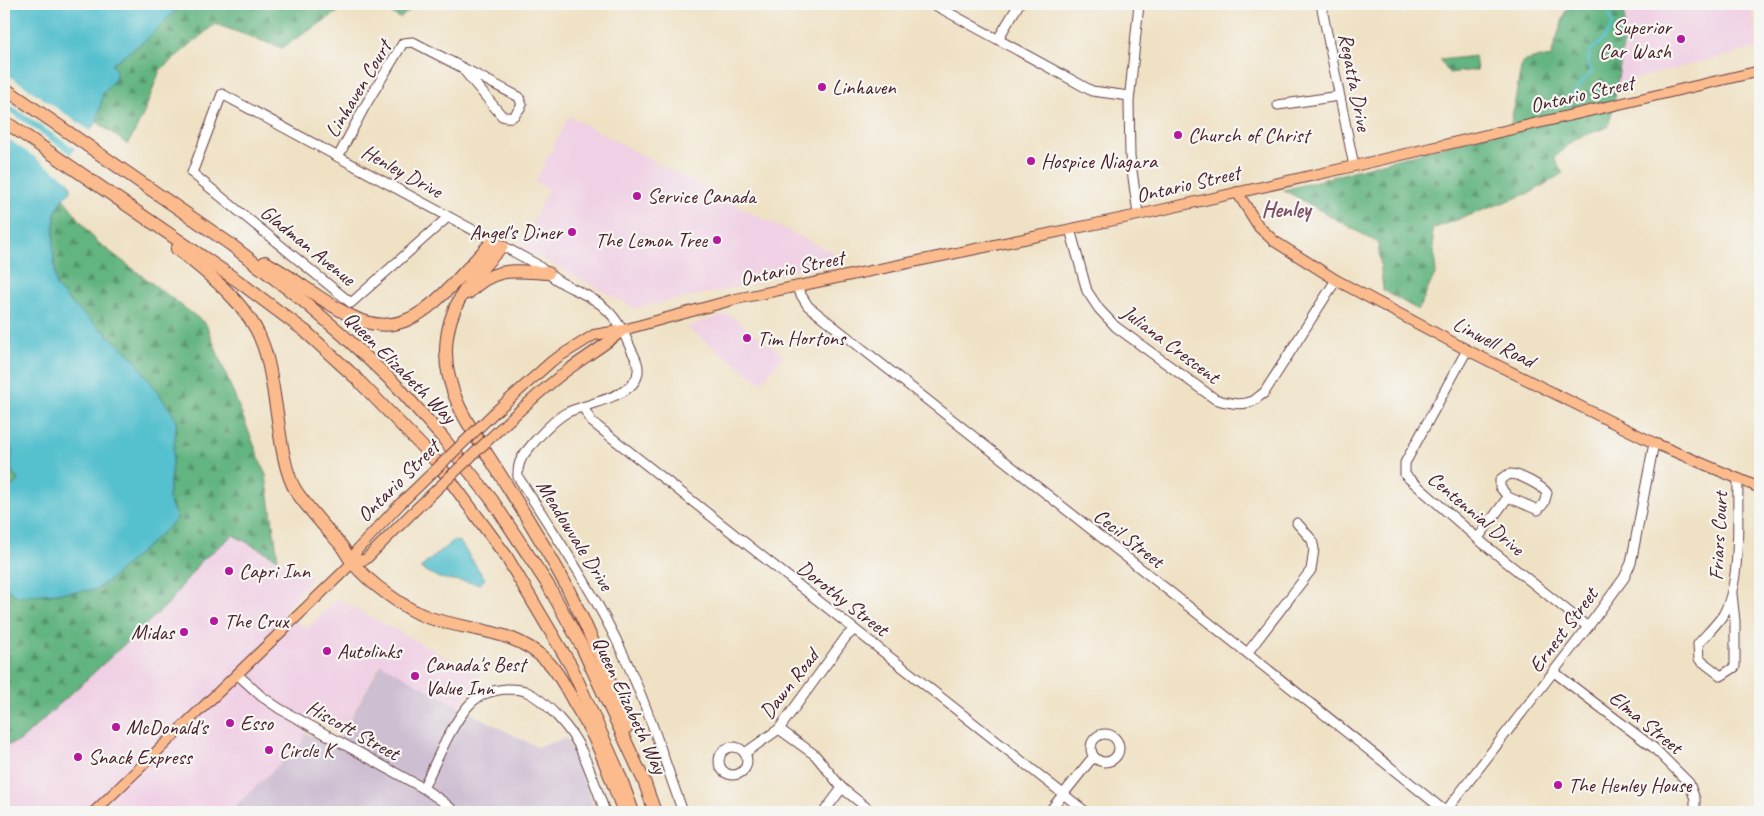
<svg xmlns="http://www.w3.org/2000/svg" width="1764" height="816" font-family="Caveat,sans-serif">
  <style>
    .built { fill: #f0d0e4 }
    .industrial { fill: #cebed1 }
    .forest { fill: url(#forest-firs); stroke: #566a56 }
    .water { fill: #54c0ce; stroke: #4f707c }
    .pier { fill: #efe1c4 }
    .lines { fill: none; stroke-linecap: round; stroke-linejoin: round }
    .stream { stroke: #54c0ce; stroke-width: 2.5 }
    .minor-casing { stroke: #633c42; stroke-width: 11 }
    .major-casing { stroke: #633c42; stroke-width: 12 }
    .highway-casing { stroke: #633c42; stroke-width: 14 }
    .minor { stroke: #fff; stroke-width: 9 }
    .major { stroke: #fbbb8d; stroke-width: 10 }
    .highway { stroke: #fbbb8d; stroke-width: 12 }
    .major-bridge-casing { stroke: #633c42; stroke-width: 12; stroke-linecap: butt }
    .major-bridge { stroke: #fbbb8d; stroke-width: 10 }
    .poi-dot { fill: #b5179e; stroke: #f6f6f2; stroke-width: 2 }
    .labels { text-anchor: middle; stroke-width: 4.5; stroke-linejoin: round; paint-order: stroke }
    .poi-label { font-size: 21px; fill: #4a1f2b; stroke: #f6f6f2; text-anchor: start }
    .street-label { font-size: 21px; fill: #4a1f2b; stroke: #f6f6f2 }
    .neighbourhood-label { font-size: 22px; font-weight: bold; fill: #805068; stroke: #f6f6f2 }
  </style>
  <defs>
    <pattern id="forest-firs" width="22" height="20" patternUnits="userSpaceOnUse" patternTransform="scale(1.25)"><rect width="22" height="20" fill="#62b480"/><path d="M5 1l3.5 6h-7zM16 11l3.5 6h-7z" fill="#539269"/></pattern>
  </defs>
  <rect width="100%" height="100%" fill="#f6f6f2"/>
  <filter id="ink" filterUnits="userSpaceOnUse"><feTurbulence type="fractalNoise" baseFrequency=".02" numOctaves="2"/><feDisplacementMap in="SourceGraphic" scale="10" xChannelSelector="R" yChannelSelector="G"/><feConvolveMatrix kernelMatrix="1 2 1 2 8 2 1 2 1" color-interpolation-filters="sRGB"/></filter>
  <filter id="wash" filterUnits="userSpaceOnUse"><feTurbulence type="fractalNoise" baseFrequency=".0096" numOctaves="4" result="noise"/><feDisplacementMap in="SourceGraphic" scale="20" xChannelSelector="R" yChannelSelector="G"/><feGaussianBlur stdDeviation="1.12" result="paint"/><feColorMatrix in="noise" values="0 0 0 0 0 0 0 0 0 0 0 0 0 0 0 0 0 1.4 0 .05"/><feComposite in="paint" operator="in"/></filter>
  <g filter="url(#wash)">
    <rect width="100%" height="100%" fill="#efe1c4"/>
    <g class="built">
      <polygon points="1625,4 1751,4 1758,48 1617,83 1624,39"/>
      <polygon points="569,116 755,215 836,254 753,284 635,308 520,247 548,190 535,182"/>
      <polygon points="728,314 784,355 761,383 686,327"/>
      <polygon points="233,535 312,576 284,613 307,628 337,599 480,675 459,707 380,664 341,733 313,717 301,744 229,812 4,812 4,746 20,741 169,603 200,562"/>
    </g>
    <polygon class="industrial" points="381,664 459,707 537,747 567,738 596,812 229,812 301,744 305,733 334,747"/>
    <g class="forest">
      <polygon points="182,4 224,4 227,8 250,4 350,4 282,48 215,24 160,70 144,113 128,145 97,122 103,93 115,79 112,64 147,39"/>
      <polygon points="375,4 418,4 400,18"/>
      <polygon points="1576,4 1625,4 1624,39 1614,105 1608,127 1577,138 1554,158 1563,173 1532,192 1432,229 1436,272 1418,310 1383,290 1378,243 1284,190 1510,128 1522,62 1540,57 1550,58 1566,10"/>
      <polygon points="1475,56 1477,70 1449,73 1440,60"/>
      <polygon points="63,198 96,241 206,324 266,475 278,559 233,535 200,562 169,603 20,741 4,746 4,587 17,596 96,590 112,578 177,519 168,498 177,420 56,286 53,248 55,213"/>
      <polygon points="4,443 12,449 11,470 19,482 4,492"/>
    </g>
    <g class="water">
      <polygon points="4,4 182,4 147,39 112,64 116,71 115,79 103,93 97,122 71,153 64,169 72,190 63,198 55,213 53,248 56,286 72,304 133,357 177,420 168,498 177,519 112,578 96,590 17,596 4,587 4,492 19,481 11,470 12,449 4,443 4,102 12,94 4,82"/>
      <polygon points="453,541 460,542 485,579 480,584 439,578 420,568"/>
    </g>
    <g class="pier">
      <polygon points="4,72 92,132 77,150 4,101 9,93 4,86"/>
      <polygon points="4,108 73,156 67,169 72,183 4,136"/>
    </g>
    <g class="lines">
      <path class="stream" d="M1570 97 1592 71 1588 64 1590 51C1600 44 1609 34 1613 23L1605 4"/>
    </g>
  </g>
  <g filter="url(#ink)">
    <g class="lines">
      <g class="minor-casing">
        <g id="minor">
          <polyline points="933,4 1092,91 1129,96"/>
          <polyline points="1321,4 1354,166"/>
          <polyline points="998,39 1019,4"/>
          <polyline points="1278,105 1339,96"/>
          <path d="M338 157 365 106 403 43 413 42 519 97 522 105C515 115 514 120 502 116L462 68"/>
          <polyline points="1138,214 1130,156 1129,102 1139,4"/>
          <path d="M448 217 351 303 192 173 222 94 536 264C545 271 554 279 564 284 578 292 594 297 606 309 618 320 624 333 630 347 633 354 638 361 638 368 641 397 585 403 566 413 554 420 544 431 535 441 524 454 517 460 518 477 556 536 595 593 624 656 648 707 664 760 683 812"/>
          <path d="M1070 229 1087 291 1099 309 1116 327 1215 399C1226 403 1243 406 1253 401 1257 399 1260 395 1264 393L1336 280"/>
          <path d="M796 287 808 306C1021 474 1234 641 1446 812"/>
          <polyline points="1467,350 1405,463 1405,475 1485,545 1588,627"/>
          <polyline points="583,407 592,422 1086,812"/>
          <path d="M1478 538 1508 497 1538 510 1544 503 1547 493C1542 486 1519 474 1511 474 1506 475 1503 477 1500 480V487L1508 497"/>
          <path d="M1732 594 1735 621V667L1721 676 1699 659 1698 644C1706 635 1716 625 1723 615 1742 583 1737 516 1738 479"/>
          <polyline points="1248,652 1311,570 1314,549 1312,540 1297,523"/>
          <polyline points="1554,672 1654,748 1689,783 1695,799 1695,812"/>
          <polyline points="238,675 261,696 280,709 423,788 442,801 455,812"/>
          <polyline points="779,729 815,755 842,788 872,812"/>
          <circle cx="1105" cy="748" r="14"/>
          <circle cx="733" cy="761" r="14"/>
          <polyline points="745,753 779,729 846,637 854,630"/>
          <path d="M423 788C436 763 450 726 469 705 478 695 493 690 507 689 513 689 519 689 525 691 546 700 573 731 582 752 591 771 598 792 605 812"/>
          <polyline points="824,812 842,788"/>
          <polyline points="1049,812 1089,762 1094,757"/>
          <polyline points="1445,812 1588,627 1624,578 1631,563 1654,443"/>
        </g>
      </g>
      <g class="major-casing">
        <g id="major">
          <polyline points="1237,192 1259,227 1274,241 1336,280 1467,350 1654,443 1760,488"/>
          <polyline points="495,412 552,361 594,335 623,330 736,299 1143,214 1354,166 1760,71"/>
          <path d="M505 424C526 405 546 386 569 369 587 356 605 345 622 331"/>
          <polyline points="352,563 366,559 412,513"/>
          <polyline points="94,812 342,573 352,563 357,550 401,503"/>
        </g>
      </g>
      <g class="highway-casing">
        <g id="highway">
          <polyline points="4,88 230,244 301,299 343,335 398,387 443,438 492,500 548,585 582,647 644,781 655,812"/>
          <polyline points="4,121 238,281 305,331 355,377 436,461 506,556 571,666 618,771 633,812"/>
          <path d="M502 246C473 277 447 304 446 350 445 398 477 437 501 476 524 513 547 549 567 587 590 632 610 679 627 727"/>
          <path d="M177 249C209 274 250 306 263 345 271 366 273 391 277 413 280 435 284 472 296 491 309 510 325 527 340 544 345 550 348 558 353 563 368 582 405 609 427 617 470 632 512 627 548 662 559 673 567 690 575 704 583 717 591 730 597 744 607 766 615 790 624 812"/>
          <path d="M265 262C294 278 320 300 349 315 395 340 426 313 457 280 469 267 481 254 493 241"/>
          <path d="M468 293C495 266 513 271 548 273"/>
        </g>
      </g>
      <use href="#minor" class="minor"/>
      <use href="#major" class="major"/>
      <use href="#highway" class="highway"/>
      <g class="major-bridge-casing">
        <g id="major-bridge">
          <polyline points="401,503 495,412"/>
          <polyline points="412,513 505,424"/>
        </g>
      </g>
      <use href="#major-bridge" class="major-bridge"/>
    </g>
  </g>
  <g class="poi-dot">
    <circle cx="1681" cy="39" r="5"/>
    <circle cx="822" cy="87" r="5"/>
    <circle cx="1178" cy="135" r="5"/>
    <circle cx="1031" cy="161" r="5"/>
    <circle cx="637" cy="196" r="5"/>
    <circle cx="572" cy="232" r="5"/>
    <circle cx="717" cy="240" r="5"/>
    <circle cx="747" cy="338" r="5"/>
    <circle cx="229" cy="571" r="5"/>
    <circle cx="214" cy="621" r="5"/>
    <circle cx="184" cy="632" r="5"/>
    <circle cx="327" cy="651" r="5"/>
    <circle cx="415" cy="676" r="5"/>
    <circle cx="230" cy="723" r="5"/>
    <circle cx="116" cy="727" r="5"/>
    <circle cx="269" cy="750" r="5"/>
    <circle cx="78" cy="757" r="5"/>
    <circle cx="1558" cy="785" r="5"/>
  </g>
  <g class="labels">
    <g class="poi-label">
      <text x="1671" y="34" text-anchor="end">Superior<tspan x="1671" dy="24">Car Wash</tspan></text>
      <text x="832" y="94">Linhaven</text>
      <text x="1188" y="142">Church of Christ</text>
      <text x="1041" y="168">Hospice Niagara</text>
      <text x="647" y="203">Service Canada</text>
      <text x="562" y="239" text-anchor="end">Angel's Diner</text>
      <text x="707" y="247" text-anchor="end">The Lemon Tree</text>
      <text x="757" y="345">Tim Hortons</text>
      <text x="239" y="578">Capri Inn</text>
      <text x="224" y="628">The Crux</text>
      <text x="174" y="639" text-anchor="end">Midas</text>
      <text x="337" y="658">Autolinks</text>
      <text x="425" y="671">Canada's Best<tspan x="425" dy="24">Value Inn</tspan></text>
      <text x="240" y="730">Esso</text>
      <text x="126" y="734">McDonald's</text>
      <text x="279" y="757">Circle K</text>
      <text x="88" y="764">Snack Express</text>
      <text x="1568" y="792">The Henley House</text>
    </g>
    <g class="street-label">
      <text transform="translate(1355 82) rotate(79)" y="7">Regatta Drive</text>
      <text transform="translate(358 89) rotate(-59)" y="7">Linhaven Court</text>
      <text transform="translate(1582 94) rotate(-13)" y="7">Ontario Street</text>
      <text transform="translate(402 171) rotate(29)" y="7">Henley Drive</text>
      <text transform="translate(1188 184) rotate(-13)" y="7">Ontario Street</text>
      <text transform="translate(308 245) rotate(39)" y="7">Gladman Avenue</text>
      <text transform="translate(792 268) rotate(-12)" y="7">Ontario Street</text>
      <text transform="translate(1494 342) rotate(27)" y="7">Linwell Road</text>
      <text transform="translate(1171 344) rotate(37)" y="7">Juliana Crescent</text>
      <text transform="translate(400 367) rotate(45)" y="7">Queen Elizabeth Way</text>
      <text transform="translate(398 481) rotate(-45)" y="7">Ontario Street</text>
      <text transform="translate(1476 513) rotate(40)" y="7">Centennial Drive</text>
      <text transform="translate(575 535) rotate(58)" y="7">Meadowvale Drive</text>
      <text transform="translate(1718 536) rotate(-87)" y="7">Friars Court</text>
      <text transform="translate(1129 538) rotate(38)" y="7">Cecil Street</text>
      <text transform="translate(843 598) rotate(38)" y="7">Dorothy Street</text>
      <text transform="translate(1563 630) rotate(-53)" y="7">Ernest Street</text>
      <text transform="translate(789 684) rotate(-52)" y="7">Dawn Road</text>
      <text transform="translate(630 705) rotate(65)" y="7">Queen Elizabeth Way</text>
      <text transform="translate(1646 722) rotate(39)" y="7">Elma Street</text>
      <text transform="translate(353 730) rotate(29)" y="7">Hiscott Street</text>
    </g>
    <g class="neighbourhood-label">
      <text x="1286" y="217">Henley</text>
    </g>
  </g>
  <rect width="1764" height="816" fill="none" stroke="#f6f6f2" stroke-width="20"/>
</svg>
